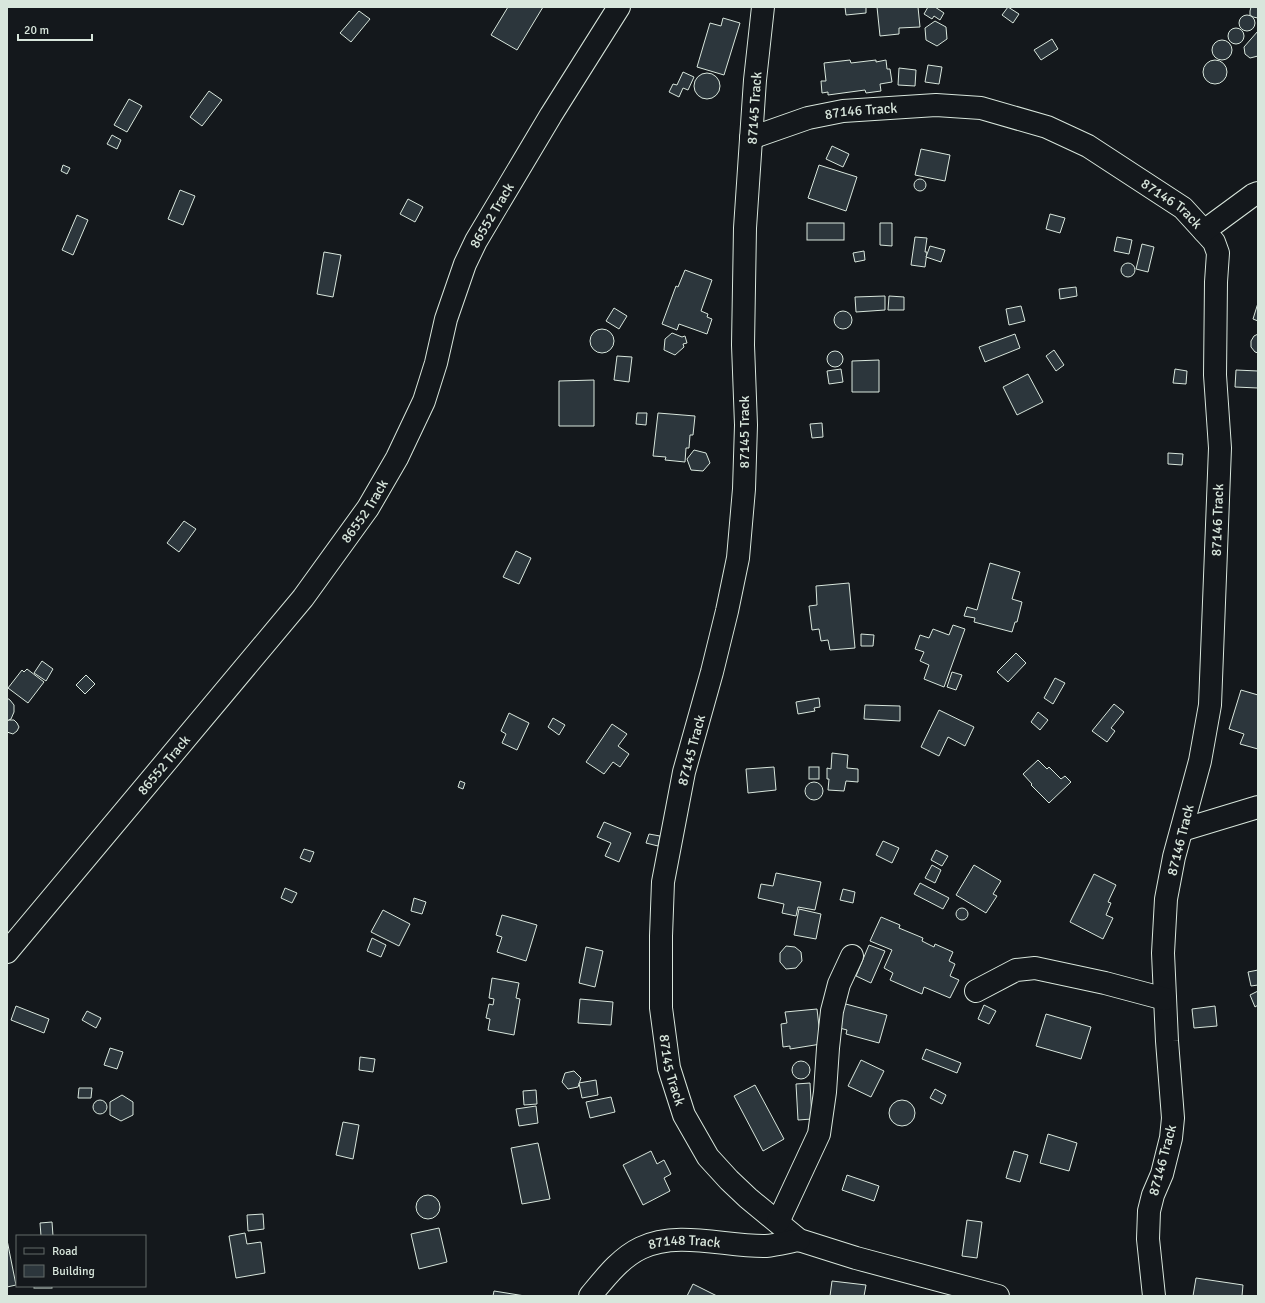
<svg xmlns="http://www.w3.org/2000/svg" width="1265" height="1303" font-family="Signika,sans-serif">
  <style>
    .building { fill: #2c363c; stroke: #d8e6dc }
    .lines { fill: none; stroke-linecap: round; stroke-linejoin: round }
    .minor-casing { stroke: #d8e6dc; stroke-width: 24 }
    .minor { stroke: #14181c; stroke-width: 22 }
    .labels { text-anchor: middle; stroke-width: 3; stroke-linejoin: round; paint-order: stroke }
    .street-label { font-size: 14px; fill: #d8e6dc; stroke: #14181c }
  </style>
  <rect width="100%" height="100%" fill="#14181c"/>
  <g class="building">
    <polygon points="508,7 543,7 517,50 491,35"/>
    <polygon points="845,7 866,7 866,13 846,15"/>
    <polygon points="877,7 918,7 920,27 899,28 899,34 880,36"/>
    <polygon points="928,7 935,7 944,13 940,20 934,16 932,19 924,14"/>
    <polygon points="1008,7 1019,14 1013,23 1002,15"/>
    <polygon points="1251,7 1258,7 1258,18 1253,17 1250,15 1250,11"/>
    <polygon points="359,11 370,19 351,42 340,33"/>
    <circle cx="1247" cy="23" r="8"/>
    <polygon points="723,18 740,23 724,75 697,67 710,23 721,26"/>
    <polygon points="935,21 946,27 947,39 937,46 926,40 925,28"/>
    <circle cx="1236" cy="36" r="8"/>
    <polygon points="1258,31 1258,56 1250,58 1245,54 1244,47"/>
    <polygon points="1052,39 1058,49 1041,60 1034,50"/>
    <circle cx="1222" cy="50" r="10"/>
    <polygon points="850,60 851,63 876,60 876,62 886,60 887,69 890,69 892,82 880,84 881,91 866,93 865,90 828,95 828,92 822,93 821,81 826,81 824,63"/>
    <circle cx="1215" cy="72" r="12"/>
    <polygon points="928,65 942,67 939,84 925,82"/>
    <polygon points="899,68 916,70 915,86 898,85"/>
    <polygon points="683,72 694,77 688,90 683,88 679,97 669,92 673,84 677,85"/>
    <circle cx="707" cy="86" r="13"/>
    <polygon points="209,91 222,100 202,126 190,117"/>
    <polygon points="129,99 142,106 127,132 114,125"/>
    <polygon points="112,135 121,140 117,149 107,144"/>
    <polygon points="832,146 849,154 843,167 826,159"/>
    <polygon points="921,149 950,155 945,181 915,175"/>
    <polygon points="63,165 70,168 67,174 61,171"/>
    <polygon points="819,165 857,177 846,211 808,198"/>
    <circle cx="920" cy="185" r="6"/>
    <polygon points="180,190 195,196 183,225 168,219"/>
    <polygon points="408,199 423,207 415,222 400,214"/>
    <polygon points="1050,214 1065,218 1060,233 1046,229"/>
    <polygon points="77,215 88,220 73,255 62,250"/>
    <rect x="807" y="223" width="37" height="17"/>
    <polygon points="880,223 892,223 892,246 880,245"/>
    <polygon points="915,237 927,238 925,252 927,252 925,267 911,265"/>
    <polygon points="1117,237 1132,240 1129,254 1114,251"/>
    <polygon points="1142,244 1154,247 1148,272 1136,269"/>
    <polygon points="930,246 945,250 941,262 926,257"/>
    <polygon points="864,251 865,260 855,262 853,253"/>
    <polygon points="324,252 341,255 333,297 317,294"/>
    <circle cx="1128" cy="270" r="7"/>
    <polygon points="685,270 712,280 701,311 708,314 707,317 712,319 707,334 679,324 677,330 662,324 676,286 678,287"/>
    <polygon points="1076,287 1077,296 1060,299 1059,289"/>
    <polygon points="885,296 885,310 856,312 855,297"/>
    <polygon points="889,296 904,297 904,310 888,310"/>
    <polygon points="1258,303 1258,321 1253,319"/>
    <polygon points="1021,306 1025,321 1009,325 1006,309"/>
    <polygon points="614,308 627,316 619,329 606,321"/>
    <circle cx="843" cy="320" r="9"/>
    <circle cx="602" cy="341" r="12"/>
    <polygon points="672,333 682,337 685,336 687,343 683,344 684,347 675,355 664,350 665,339"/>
    <polygon points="1015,334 1020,348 985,362 979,347"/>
    <polygon points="1258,334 1258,353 1255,352 1251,347 1251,341 1254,336"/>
    <polygon points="1054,350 1064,365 1056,371 1046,356"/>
    <circle cx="835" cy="359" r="8"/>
    <polygon points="617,356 632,357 629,382 614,380"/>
    <polygon points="879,360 879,392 852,392 852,361"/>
    <polygon points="841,369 843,382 829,384 827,371"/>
    <polygon points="1175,369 1187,371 1186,384 1173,383"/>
    <polygon points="1236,370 1258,371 1258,388 1235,387"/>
    <polygon points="1028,374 1043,402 1017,415 1003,387"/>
    <polygon points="594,380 594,426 559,426 559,381"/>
    <polygon points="637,413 647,413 646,425 636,424"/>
    <polygon points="658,413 695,416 693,435 690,435 689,448 686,448 685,462 665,460 666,457 653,456"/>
    <polygon points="822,423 823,437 812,438 810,424"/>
    <polygon points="694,450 706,453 710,463 703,471 691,470 687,459"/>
    <polygon points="1168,453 1183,454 1182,465 1168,464"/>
    <polygon points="184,521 196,529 179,552 167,543"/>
    <polygon points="516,551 531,558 519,584 503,577"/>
    <polygon points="990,563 1020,572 1012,599 1022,602 1017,622 1015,622 1012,632 974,622 975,618 964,616 967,607 977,610"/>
    <polygon points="849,583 855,648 830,650 828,640 821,641 819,629 812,630 809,606 817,605 816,586"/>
    <polygon points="953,625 965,629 944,687 924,679 929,665 920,661 924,652 915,649 920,635 929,638 933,629 949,635"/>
    <polygon points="861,634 874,635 873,646 861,646"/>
    <polygon points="1016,653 1026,663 1008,682 997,672"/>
    <polygon points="42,661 53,669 46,681 34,673"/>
    <polygon points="27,669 44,682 28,703 8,688 22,670 24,672"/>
    <polygon points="952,672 962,675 956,690 947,687"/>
    <polygon points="86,675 95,684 85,694 76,685"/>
    <polygon points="1055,678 1065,683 1053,704 1044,698"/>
    <polygon points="1241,690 1258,695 1258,749 1240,744 1244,734 1229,729"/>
    <polygon points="7,698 10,700 14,705 14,712 11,719 7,721"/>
    <polygon points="819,698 820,707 814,708 815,711 798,714 796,702"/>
    <polygon points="1114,704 1124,712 1111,728 1115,731 1107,742 1092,731"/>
    <polygon points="865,705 900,706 900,721 864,719"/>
    <polygon points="939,710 974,727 965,746 948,737 939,756 921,747"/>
    <polygon points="1038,712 1048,720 1040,730 1031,722"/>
    <polygon points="509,713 529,723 517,750 502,743 506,734 501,731"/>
    <polygon points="553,718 565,725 559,735 548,727"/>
    <polygon points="9,720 14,720 17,723 19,727 17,731 13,734 7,732 7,721"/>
    <polygon points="612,724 627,734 618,746 629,754 620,767 613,762 604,774 586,762"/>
    <polygon points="832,753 848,755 847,768 858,769 858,782 846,781 844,791 828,790 829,779 827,779 827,768 831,769"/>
    <polygon points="1038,760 1047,769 1049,767 1061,779 1065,776 1071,782 1049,803 1031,785 1032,784 1023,774"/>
    <polygon points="774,767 776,790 748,793 746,769"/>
    <rect x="809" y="767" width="10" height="12"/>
    <polygon points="460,781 465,783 463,789 458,787"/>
    <circle cx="814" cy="791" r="9"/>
    <polygon points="604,822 631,833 619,862 605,856 611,843 597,837"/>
    <polygon points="649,834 660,836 658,846 646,843"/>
    <polygon points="883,841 899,848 892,863 876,855"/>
    <polygon points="304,849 314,852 310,862 300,858"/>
    <polygon points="936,850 948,856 942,866 931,860"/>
    <polygon points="932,865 941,870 935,883 925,878"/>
    <polygon points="974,865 1001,881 993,894 997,896 986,913 956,895"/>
    <polygon points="776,873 821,882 815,910 798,907 796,916 782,913 784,904 758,898 761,884 773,886"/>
    <polygon points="1094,874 1116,885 1108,902 1111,903 1106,915 1113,918 1103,939 1070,922"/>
    <polygon points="920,883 949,898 943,909 914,894"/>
    <polygon points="285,888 297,893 292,903 281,898"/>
    <polygon points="843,889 855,892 853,903 840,900"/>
    <polygon points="414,898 426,902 422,914 411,911"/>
    <circle cx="962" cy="914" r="6"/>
    <polygon points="799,909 821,914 816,939 794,935"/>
    <polygon points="383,910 410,924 399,946 371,932"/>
    <polygon points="502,915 537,925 526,961 497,952 502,937 496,935"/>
    <polygon points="881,917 900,925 899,928 923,938 922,941 934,947 935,944 953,952 949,961 955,964 950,976 959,980 950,998 924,987 922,994 890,980 893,973 884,968 892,950 870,941"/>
    <polygon points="372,938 386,945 381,957 367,951"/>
    <polygon points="869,945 885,951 871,983 856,976"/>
    <polygon points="786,946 795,947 801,952 802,961 796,968 786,969 780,962 780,953"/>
    <polygon points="586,947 603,951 595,987 579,983"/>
    <polygon points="1258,970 1258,985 1251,986 1248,972"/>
    <polygon points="492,978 519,983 516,998 520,999 514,1035 488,1030 490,1019 486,1018 489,1004 493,1005 494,999 489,998"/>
    <polygon points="1258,991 1258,1005 1255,1007 1250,995"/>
    <polygon points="580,999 613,1002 611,1025 578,1023"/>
    <polygon points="842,1003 887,1015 879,1043 846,1034 847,1030 836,1027"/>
    <polygon points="984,1005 996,1011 989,1024 978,1019"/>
    <polygon points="16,1006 49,1019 44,1033 11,1020"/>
    <polygon points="1215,1006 1217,1026 1194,1028 1192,1009"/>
    <polygon points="817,1009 821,1044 790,1049 790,1046 783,1047 781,1024 787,1023 785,1012"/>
    <polygon points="87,1011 101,1018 96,1028 82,1020"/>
    <polygon points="1046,1014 1091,1027 1081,1059 1036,1046"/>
    <polygon points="110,1048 123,1052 117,1069 104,1065"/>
    <polygon points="926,1049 961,1063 957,1073 922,1059"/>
    <polygon points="360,1057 375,1059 373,1072 359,1070"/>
    <polygon points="861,1060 884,1071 871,1097 848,1086"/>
    <circle cx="801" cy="1070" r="9"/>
    <polygon points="574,1071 581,1078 578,1087 568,1089 562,1082 565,1073"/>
    <polygon points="596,1080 598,1095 582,1098 579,1083"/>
    <polygon points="810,1083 812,1119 798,1120 796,1084"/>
    <polygon points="755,1085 784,1139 763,1151 734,1096"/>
    <polygon points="79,1088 92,1088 91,1098 78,1098"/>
    <polygon points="935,1089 946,1095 942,1104 930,1098"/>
    <polygon points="536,1090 537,1104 524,1105 523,1091"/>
    <polygon points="122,1095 133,1102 133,1115 121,1121 110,1115 110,1102"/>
    <polygon points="611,1097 615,1112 590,1118 586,1102"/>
    <circle cx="902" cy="1113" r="13"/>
    <circle cx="100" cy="1107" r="7"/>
    <polygon points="536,1106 538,1123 519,1126 516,1109"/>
    <polygon points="343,1122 359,1125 353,1159 336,1155"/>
    <polygon points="1048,1134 1077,1143 1069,1171 1040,1163"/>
    <polygon points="538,1143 550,1199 522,1204 511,1148"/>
    <polygon points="651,1151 657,1164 664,1160 671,1174 664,1178 670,1191 643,1205 623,1165"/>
    <polygon points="1014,1151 1028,1155 1020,1182 1006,1178"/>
    <polygon points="847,1175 879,1186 874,1201 842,1190"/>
    <circle cx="428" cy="1207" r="12"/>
    <polygon points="263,1214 264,1229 248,1231 247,1215"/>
    <polygon points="967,1220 982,1222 977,1258 962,1256"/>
    <polygon points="52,1222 53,1236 41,1236 40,1223"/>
    <polygon points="439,1228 447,1262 419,1269 411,1234"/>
    <polygon points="245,1233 247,1244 261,1242 265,1273 236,1278 229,1236"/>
    <polygon points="7,1240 16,1285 7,1287"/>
    <polygon points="1196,1278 1243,1285 1242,1296 1193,1296"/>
    <polygon points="832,1281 866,1285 864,1296 830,1296"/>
    <polygon points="693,1284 717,1296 687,1296"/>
    <rect x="34" y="1286" width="18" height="2"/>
    <polygon points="494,1291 525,1296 493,1296"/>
  </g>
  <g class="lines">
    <g class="minor-casing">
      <g id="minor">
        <path id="s1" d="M763 7 755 80 745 228 743 345 746 425 744 489 738 558 727 611 712 672 684 772 663 882 661 936V1008L669 1068 684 1115 708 1157 729 1180 748 1198 799 1240 856 1258 998 1296"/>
        <path id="s2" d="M751 138 808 118 843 111 936 105 981 108 1047 127 1088 146 1183 208 1214 242 1218 253 1216 282 1215 375 1220 448 1210 705 1200 761 1174 857 1166 899 1163 953 1167 1041 1173 1118 1171 1138 1162 1174 1153 1195 1149 1211 1148 1239 1154 1296"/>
        <polyline points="1204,231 1253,195 1258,193"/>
        <polyline points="1182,830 1258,807"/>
        <path id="s3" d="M7 952 303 598 368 508 397 458 424 401 436 363 446 319 465 264 476 241 551 115 619 7"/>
        <polyline points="976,991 1016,970 1035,968 1105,983 1165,999"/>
        <polyline points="778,1222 819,1134 825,1092 828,1048 832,1011 839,984 852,956"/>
        <path id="s4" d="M590 1296C605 1278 620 1258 641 1248 678 1230 726 1247 766 1246 776 1245 788 1242 799 1240"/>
      </g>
    </g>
    <use href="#minor" class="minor"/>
  </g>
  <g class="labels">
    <g class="street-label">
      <text transform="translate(754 108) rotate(-86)" y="5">87145 Track</text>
      <text dy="5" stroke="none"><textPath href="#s2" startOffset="114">87146 Track</textPath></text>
      <text dy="5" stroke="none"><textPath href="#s2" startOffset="450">87146 Track</textPath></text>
      <text dy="5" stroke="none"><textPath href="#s3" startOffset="892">86552 Track</textPath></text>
      <text transform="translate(744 432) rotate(-90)" y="5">87145 Track</text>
      <text dy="5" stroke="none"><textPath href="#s3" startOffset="568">86552 Track</textPath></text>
      <text transform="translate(1217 520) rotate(-88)" y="5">87146 Track</text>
      <text transform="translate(691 750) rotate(-75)" y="5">87145 Track</text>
      <text dy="5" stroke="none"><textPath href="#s3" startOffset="244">86552 Track</textPath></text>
      <text transform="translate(1180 840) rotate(-76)" y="5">87146 Track</text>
      <text dy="5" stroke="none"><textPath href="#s1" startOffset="1074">87145 Track</textPath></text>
      <text transform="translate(1162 1160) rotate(-75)" y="5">87146 Track</text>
      <text dy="5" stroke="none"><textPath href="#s4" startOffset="115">87148 Track</textPath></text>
    </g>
  </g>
  <rect width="1265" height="1303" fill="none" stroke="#d8e6dc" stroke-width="16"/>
  <rect x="16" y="1235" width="130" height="52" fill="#14181c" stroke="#626a69"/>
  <rect x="24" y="1248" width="20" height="6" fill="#14181c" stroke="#626a69"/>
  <text x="52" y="1255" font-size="12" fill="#d8e6dc">Road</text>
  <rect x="24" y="1265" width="20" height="12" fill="#2c363c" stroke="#626a69"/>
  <text x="52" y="1275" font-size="12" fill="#d8e6dc">Building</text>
  <path d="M18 34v6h74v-6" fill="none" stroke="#d8e6dc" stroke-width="2"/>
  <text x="24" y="34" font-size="12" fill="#d8e6dc" stroke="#14181c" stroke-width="3" paint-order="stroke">20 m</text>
</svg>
